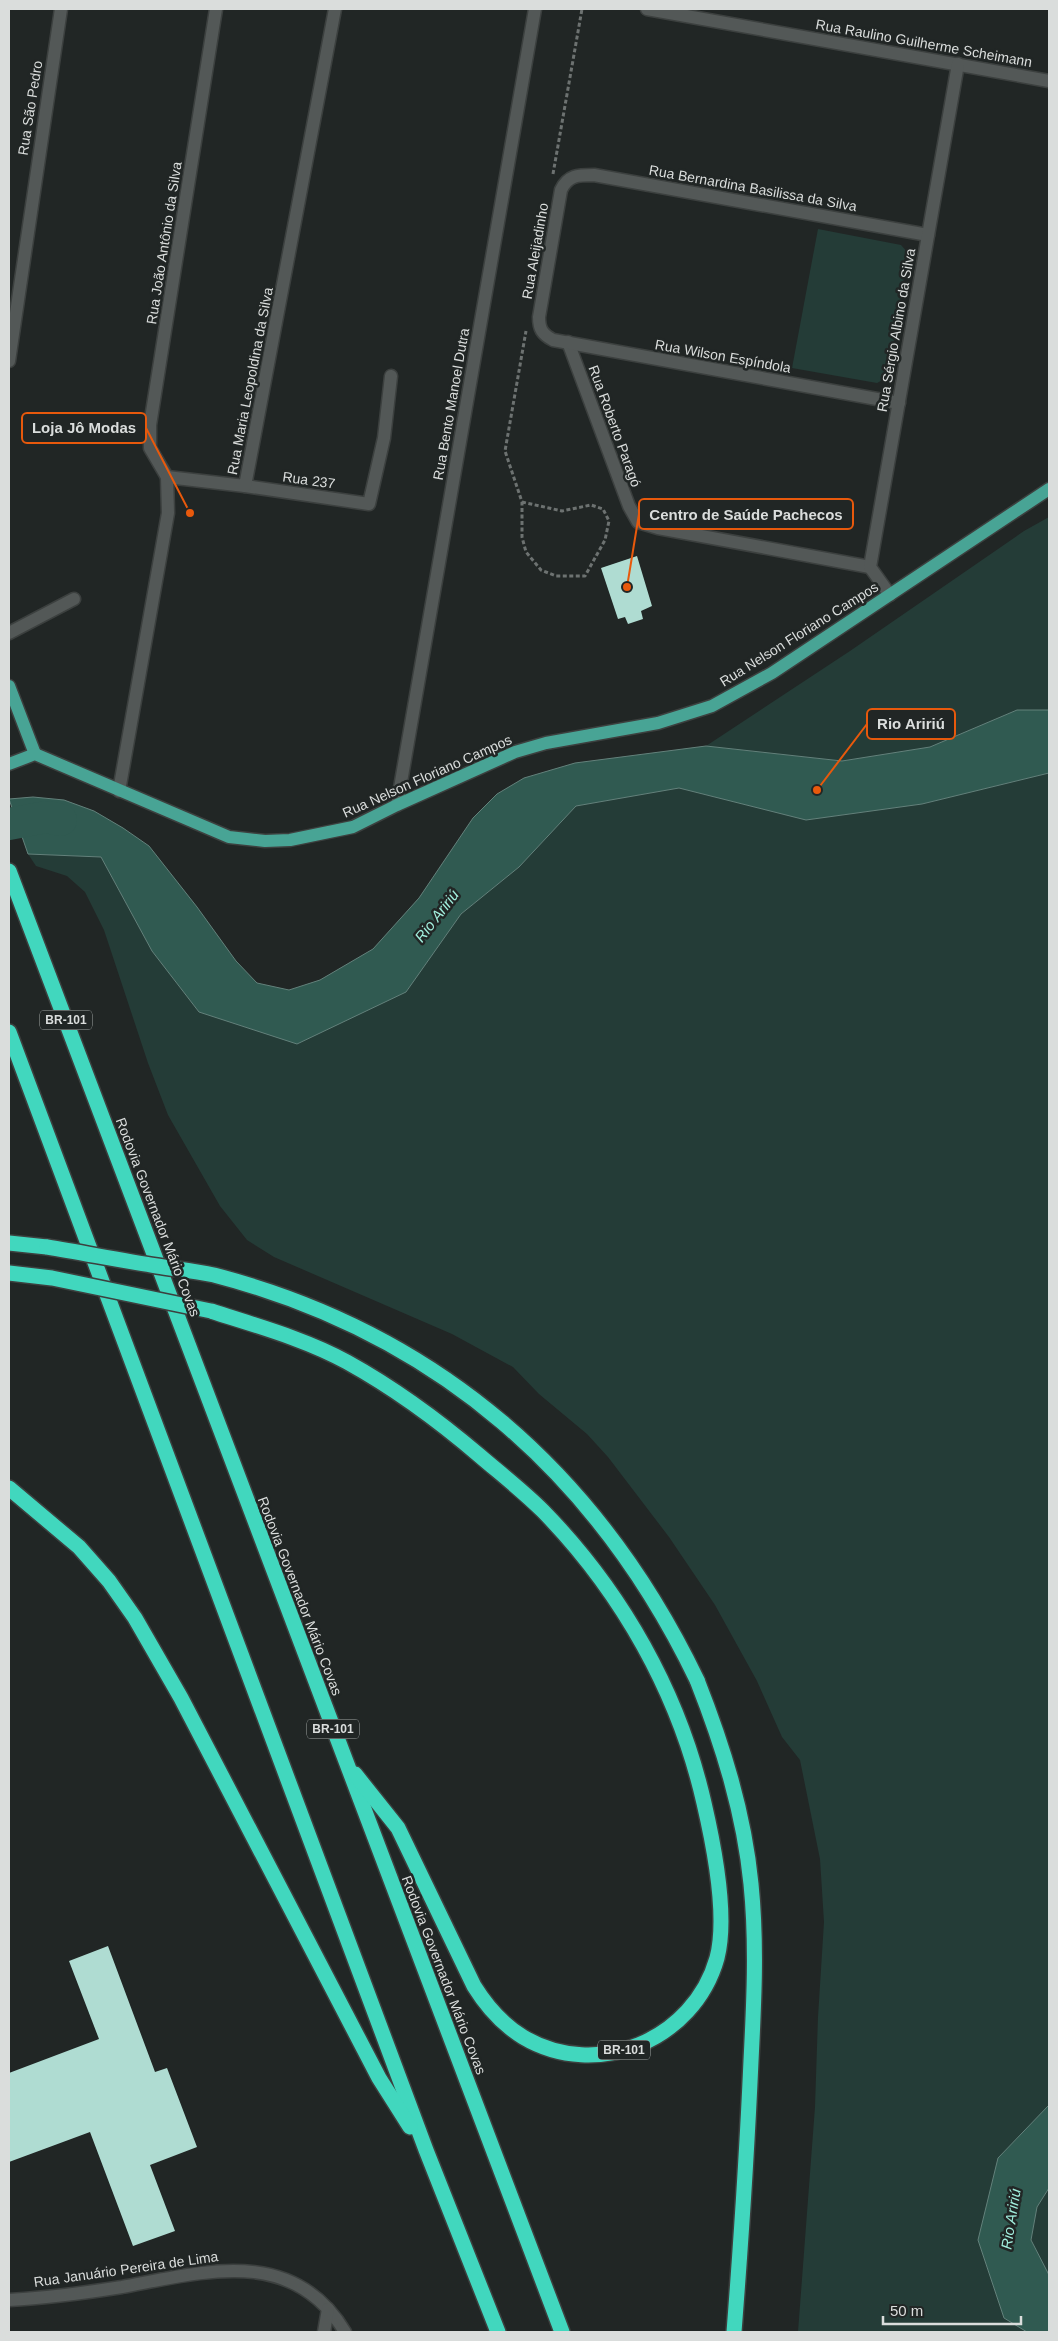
<svg xmlns="http://www.w3.org/2000/svg" width="1058" height="2341" font-family="Arial,sans-serif">
  <style>
    .green { fill: #243c37 }
    .water { fill: #305a51; stroke: #63817b }
    .lines { fill: none; stroke-linecap: round; stroke-linejoin: round }
    .river { stroke: #305a51; stroke-width: 32 }
    .building { fill: #afdcd2 }
    .minor-casing { stroke: #3c403f; stroke-width: 15 }
    .major-casing { stroke: #3c403f; stroke-width: 15 }
    .highway-casing { stroke: #3c403f; stroke-width: 18 }
    .path { stroke: #6d7271; stroke-width: 3; stroke-dasharray: 4 2.5; stroke-linecap: butt }
    .minor { stroke: #535857; stroke-width: 12 }
    .major { stroke: #48a495; stroke-width: 12 }
    .highway { stroke: #41d7be; stroke-width: 15 }
    .highway-bridge-casing { stroke: #3c403f; stroke-width: 18; stroke-linecap: butt }
    .highway-bridge { stroke: #41d7be; stroke-width: 15 }
    .labels { text-anchor: middle; stroke-width: 5; stroke-linejoin: round; paint-order: stroke }
    .shield { fill: #212625; stroke: #a2a6a5; stroke-width: 1 }
    .shield-label { font-size: 12px; font-weight: bold; fill: #dadddc }
    .street-label { font-size: 14px; fill: #dadddc; stroke: #212625 }
    .water-label { font-size: 15px; font-style: italic; fill: #a2efde; stroke: #212625 }
    .leader { fill: none; stroke: #e8590c; stroke-width: 2 }
    .callout-dot { fill: #e8590c; stroke: #212625; stroke-width: 2 }
    .callout { fill: #212625; stroke: #e8590c; stroke-width: 2 }
    .callout-label { font-size: 15px; text-anchor: middle; font-weight: bold; fill: #dadddc }
  </style>
  <rect width="100%" height="100%" fill="#212625"/>
  <g class="green">
    <polygon points="818,229 901,245 908,253 888,377 877,383 792,368"/>
    <polygon points="1049,517 1049,710 1017,710 930,747 842,761 706,746 850,651 1024,531"/>
    <polygon points="1049,773 1049,2105 998,2158 1004,2318 1027,2332 798,2332 815,2107 818,2017 824,1922 820,1859 800,1760 782,1737 757,1681 715,1605 669,1537 608,1457 587,1434 539,1394 513,1367 452,1334 274,1257 247,1240 220,1206 168,1115 148,1063 104,930 85,892 67,876 36,866 28,854 101,857 152,951 199,1012 406,992 461,914 519,867 576,806 679,788 806,820 922,804"/>
    <polygon points="1049,2188 1049,2275 1031,2241 1037,2207"/>
  </g>
  <g class="water">
    <polygon points="1017,710 1049,710 1049,773 922,804 806,820 679,788 576,806 519,867 461,914 406,992 297,1044 199,1012 152,951 101,857 28,854 9,799 33,797 64,800 94,811 123,828 149,846 197,907 236,961 257,983 289,990 320,980 373,949 419,898 473,818 497,794 524,778 575,763 706,746 842,761 930,747"/>
    <polygon points="1049,2105 1049,2188 1037,2207 1031,2240 1049,2275 1049,2332 1027,2332 1004,2318 978,2240 998,2158"/>
  </g>
  <g class="lines">
    <polyline class="river" points="9,824 46,817 61,820"/>
  </g>
  <g class="building">
    <polygon points="637,556 652,606 641,611 643,619 628,624 625,617 618,619 601,568"/>
    <polygon points="108,1946 155,2072 167,2068 197,2147 150,2165 175,2231 133,2246 90,2132 9,2162 9,2073 99,2039 69,1961"/>
  </g>
  <g class="lines">
    <g class="minor-casing">
      <g id="minor">
        <polyline points="647,9 1049,81"/>
        <polyline points="568,342 629,506 638,522 658,528 870,567"/>
        <polyline points="9,361 61,9"/>
        <path d="M899 403 553 340C542 334 539 329 539 317L561 190C568 175 578 175 594 175L928 235"/>
        <polyline points="167,477 150,448 150,425 216,9"/>
        <polyline points="245,486 369,504 384,438 391,376"/>
        <polyline points="890,595 870,567 958,64"/>
        <polyline points="9,633 74,599"/>
        <polyline points="119,791 168,513 167,477 245,486 335,9"/>
        <polyline points="397,805 535,9"/>
        <path d="M9 2300C47 2298 84 2293 122 2287 203 2272 293 2245 345 2332"/>
        <polyline points="324,2332 328,2309"/>
      </g>
    </g>
    <g class="major-casing">
      <g id="major">
        <polyline points="9,686 35,754"/>
        <polyline points="9,764 35,754 229,837 265,841 290,840 353,827 397,805 515,752 546,743 658,723 712,706 772,673 1049,489"/>
      </g>
    </g>
    <g class="highway-casing">
      <g id="highway">
        <polyline points="9,871 562,2332"/>
        <polyline points="9,1032 426,2150 498,2332"/>
        <polyline points="9,1243 47,1247"/>
        <path d="M211 1311C257 1326 305 1339 347 1362 394 1388 439 1421 480 1456 501 1474 523 1491 543 1511 622 1592 679 1693 704 1803 714 1846 728 1916 717 1958 694 2040 597 2081 523 2037 502 2024 487 2007 474 1986L398 1828 355 1774"/>
        <polyline points="9,1488 79,1547 109,1581 135,1618 181,1698 379,2078 410,2127"/>
        <path d="M697 1680C723 1746 744 1813 751 1884 757 1943 754 2002 751 2061 747 2151 741 2242 734 2332"/>
      </g>
    </g>
    <g class="path">
      <polyline points="553,174 582,9"/>
      <polyline points="522,502 562,511 591,505 603,509 609,521 605,540 585,576 556,576 541,570 526,552 522,537 522,502 505,451 526,331"/>
    </g>
    <use href="#minor" class="minor"/>
    <use href="#major" class="major"/>
    <use href="#highway" class="highway"/>
    <g class="highway-bridge-casing">
      <g id="highway-bridge">
        <path d="M47 1247C83 1253 120 1260 157 1266 176 1269 195 1271 214 1275 437 1333 598 1474 697 1680"/>
        <polyline points="9,1273 52,1278 211,1311"/>
      </g>
    </g>
    <use href="#highway-bridge" class="highway-bridge"/>
  </g>
  <g class="labels">
    <g class="shield">
      <rect x="40" y="1010.5" width="52" height="19" rx="4"/>
      <rect x="307" y="1719.5" width="52" height="19" rx="4"/>
      <rect x="598" y="2040.5" width="52" height="19" rx="4"/>
    </g>
    <g class="shield-label">
      <text x="66" y="1024">BR-101</text>
      <text x="333" y="1733">BR-101</text>
      <text x="624" y="2054">BR-101</text>
    </g>
    <g class="street-label">
      <text transform="translate(924 43) rotate(10)" y="5">Rua Raulino Guilherme Scheimann</text>
      <text transform="translate(30 108) rotate(-81)" y="5">Rua São Pedro</text>
      <text transform="translate(753 188) rotate(10)" y="5">Rua Bernardina Basilissa da Silva</text>
      <text transform="translate(164 243) rotate(-81)" y="5">Rua João Antônio da Silva</text>
      <text transform="translate(535 251) rotate(-80)" y="5">Rua Aleijadinho</text>
      <text transform="translate(896 330) rotate(-80)" y="5">Rua Sérgio Albino da Silva</text>
      <text transform="translate(723 356) rotate(10)" y="5">Rua Wilson Espíndola</text>
      <text transform="translate(250 381) rotate(-79)" y="5">Rua Maria Leopoldina da Silva</text>
      <text transform="translate(451 404) rotate(-80)" y="5">Rua Bento Manoel Dutra</text>
      <text transform="translate(615 426) rotate(70)" y="5">Rua Roberto Paragó</text>
      <text transform="translate(309 480) rotate(8)" y="5">Rua 237</text>
      <text transform="translate(799 634) rotate(-32)" y="5">Rua Nelson Floriano Campos</text>
      <text transform="translate(427 776) rotate(-24)" y="5">Rua Nelson Floriano Campos</text>
      <text transform="translate(158 1217) rotate(69)" y="5">Rodovia Governador Mário Covas</text>
      <text transform="translate(300 1596) rotate(69)" y="5">Rodovia Governador Mário Covas</text>
      <text transform="translate(444 1975) rotate(69)" y="5">Rodovia Governador Mário Covas</text>
      <text transform="translate(126 2269) rotate(-8)" y="5">Rua Januário Pereira de Lima</text>
    </g>
    <g class="water-label">
      <text transform="translate(437 916) rotate(-52)" y="5">Rio Aririú</text>
      <text transform="translate(1011 2219) rotate(-81)" y="5">Rio Aririú</text>
    </g>
  </g>
  <path class="leader" d="M190 513L146 428M627 587L639 514M817 790L867 724"/>
  <g class="callout-dot">
    <circle cx="190" cy="513" r="5"/>
    <circle cx="627" cy="587" r="5"/>
    <circle cx="817" cy="790" r="5"/>
  </g>
  <g class="callout">
    <rect x="22" y="413" width="124" height="30" rx="5"/>
    <rect x="639" y="499" width="214" height="30" rx="5"/>
    <rect x="867" y="709" width="88" height="30" rx="5"/>
  </g>
  <g class="callout-label">
    <text x="84" y="433">Loja Jô Modas</text>
    <text x="746" y="520">Centro de Saúde Pachecos</text>
    <text x="911" y="729">Rio Aririú</text>
  </g>
  <rect width="1058" height="2341" fill="none" stroke="#dadddc" stroke-width="20"/>
  <path d="M883 2316v8h138v-8" fill="none" stroke="#dadddc" stroke-width="2.5"/>
  <text x="890" y="2316" font-size="15" fill="#dadddc" stroke="#212625" stroke-width="4" paint-order="stroke">50 m</text>
</svg>
